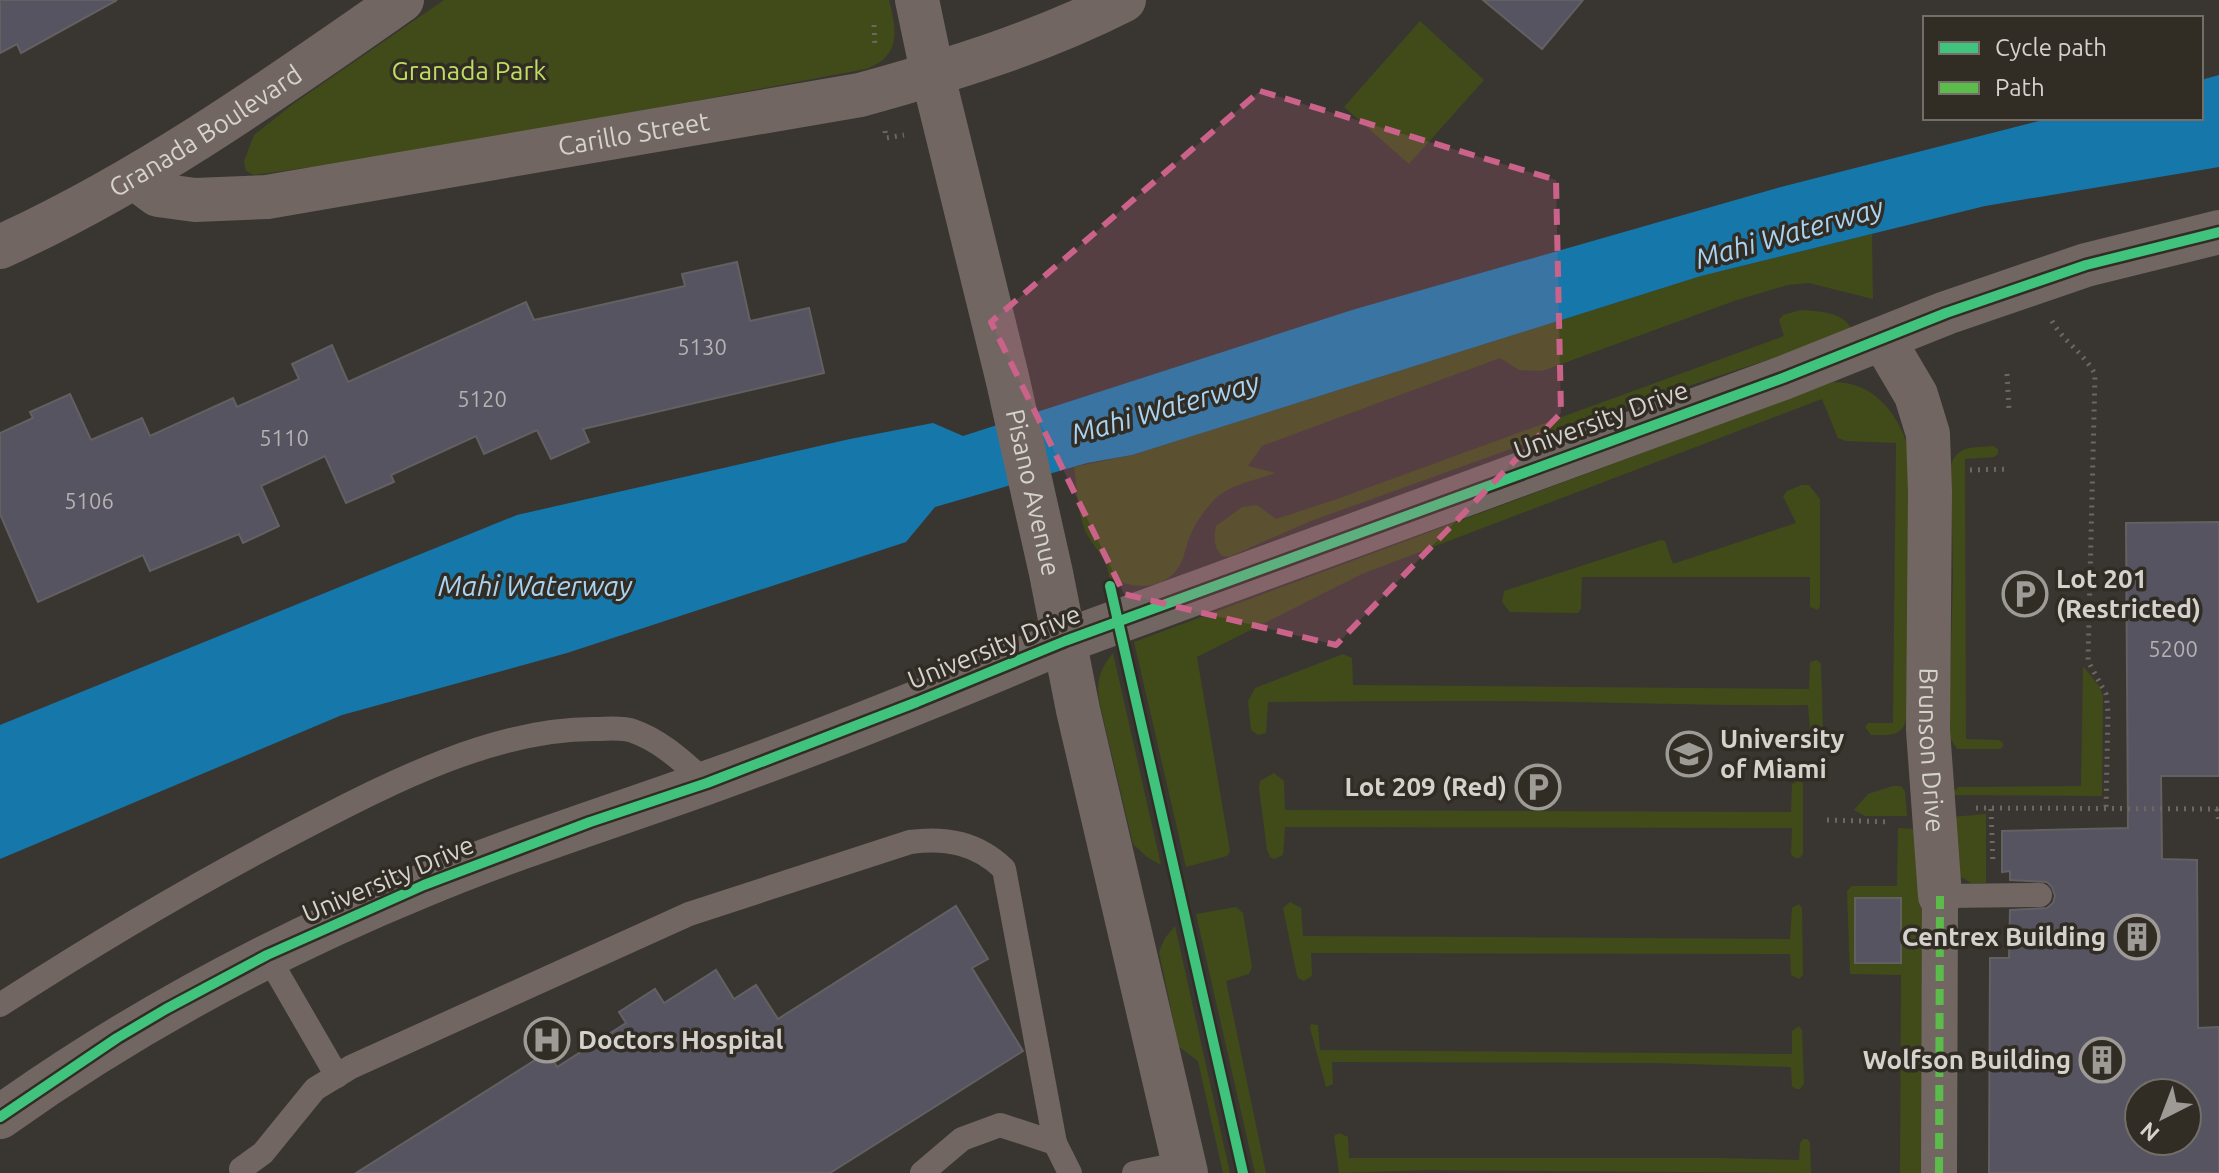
<svg xmlns="http://www.w3.org/2000/svg" width="2219" height="1173" font-family="Ubuntu,sans-serif">
  <style>
    .green { fill: #404b19; fill-rule: evenodd }
    .water { fill: #1678aa }
    .building { fill: #575461; stroke: #626061; stroke-width: 2; fill-rule: evenodd }
    .lines { fill: none; stroke-linecap: round; stroke-linejoin: round }
    .path { stroke: #6f6663; stroke-width: 5; stroke-dasharray: 2 6; stroke-linecap: butt }
    .service { stroke: #726662; stroke-width: 24 }
    .pedestrian { stroke: #726662; stroke-width: 36 }
    .minor { stroke: #726662; stroke-width: 44 }
    .tertiary { stroke: #726662; stroke-width: 44 }
    .quiet { stroke: #5cbc4b; stroke-width: 8; stroke-dasharray: 16 8; stroke-linecap: butt }
    .cycleway-casing { stroke: #312d25; stroke-width: 15 }
    .cycleway { stroke: #40c37c; stroke-width: 10 }
    .marked { fill: #ca6289; fill-opacity: 0.2; stroke: #ca6289; stroke-width: 6; stroke-dasharray: 16 10; stroke-linejoin: round }
    .labels { text-anchor: middle; stroke-width: 7; stroke-linejoin: round; paint-order: stroke }
    .number-label { font-size: 22px; fill: #b6b2b2 }
    .park-label { font-size: 26px; fill: #bedc62; stroke: #312d25 }
    .street-label { font-size: 26px; fill: #d5d2cd; stroke: #312d25 }
    .poi-label { font-size: 26px; font-weight: bold; fill: #d5d2cd; stroke: #312d25; text-anchor: start }
    .water-label { font-size: 28px; font-style: italic; fill: #a9d3f1; stroke: #312d25 }
  </style>
  <rect width="100%" height="100%" fill="#393632"/>
  <g class="green">
    <path d="M444 0H889C897 31 901 56 866 69L433 150 254 175 246 171 244 161 254 135 293 104Z"/>
    <polygon points="1420,21 1484,80 1409,164 1344,107"/>
    <path d="M1872 234 1873 299 1809 283 1788 285 1737 300 1542 371 1519 370 1500 358 1262 446 1248 466 1276 473C1256 480 1229 485 1214 500 1204 511 1195 523 1190 536 1186 545 1185 556 1180 565 1165 591 1132 590 1109 577 1109 557 1089 545 1083 525 1077 507 1077 486 1074 467L1132 455 1701 276Z"/>
    <path d="M1801 310C1819 311 1842 312 1851 328L1849 333 1652 398 1311 521 1229 557 1222 556C1213 546 1214 538 1216 526L1242 507 1257 505 1276 519 1334 500 1784 336 1779 320 1783 315Z"/>
    <path d="M1833 382C1877 382 1900 417 1911 455L1907 712C1905 737 1893 735 1871 735L1865 727 1868 723H1893L1896 443 1846 441 1838 438 1822 399 1362 574 1197 657 1230 851 1227 856 1186 867 1134 642Z"/>
    <path d="M1993 446 1998 449V454L1994 457 1965 459 1966 739 1999 740 2003 743V746L2000 749H1957L1950 738 1949 728 1953 574 1951 465C1957 445 1974 448 1993 446Z"/>
    <polygon points="1802,485 1809,485 1820,499 1820,606 1818,610 1810,607 1810,577 1582,577 1581,609 1578,613 1510,612 1502,602 1504,591 1661,540 1665,541 1673,564 1796,523 1783,496 1787,491"/>
    <path d="M1113 653 1161 865 1147 857 1133 844 1100 705C1096 683 1098 671 1113 653Z"/>
    <path d="M1343 654 1352 658 1353 685 1809 689 1810 662 1817 660 1821 664 1823 729 1819 734 1810 730 1808 705C1747 706 1687 704 1626 703 1507 700 1387 701 1268 702L1266 733 1258 735 1251 730 1248 701 1255 688Z"/>
    <polygon points="2083,666 2099,686 2103,696 2102,796 1951,795 1958,787 2081,786"/>
    <polygon points="1274,773 1284,781 1285,810 1791,812 1792,784 1800,780 1803,784 1803,854 1800,858 1795,858 1791,854 1792,828 1285,827 1283,855 1274,859 1270,857 1267,850 1259,788 1260,781"/>
    <polygon points="1893,786 1901,786 1905,791 1907,816 1865,816 1854,810 1868,794"/>
    <polygon points="1986,814 1986,883 1971,883 1955,873 1951,817"/>
    <path d="M1898 828 1916 829 1921 835 1927 1173H1900L1901 975 1850 974 1847 891 1852 886H1897ZM1901 898V963H1855V899Z"/>
    <polygon points="1290,902 1301,908 1303,936 1790,939 1792,908 1799,904 1802,908 1803,975 1799,979 1791,975 1790,954 1311,953 1312,976 1304,981 1298,978 1296,971 1283,908"/>
    <polygon points="1236,907 1243,913 1252,967 1249,974 1226,981 1266,1173 1255,1173 1196,914"/>
    <polygon points="1175,926 1230,1173 1223,1173 1198,1061 1179,1047 1159,952 1165,938"/>
    <polygon points="1311,1024 1318,1025 1320,1050 1792,1054 1792,1031 1799,1026 1802,1030 1804,1084 1800,1089 1796,1089 1792,1086 1791,1067 1654,1063 1332,1062 1333,1084 1326,1087 1310,1028"/>
    <polygon points="1339,1133 1348,1137 1349,1158 1719,1158 1799,1160 1800,1143 1803,1139 1807,1139 1810,1142 1811,1173 1428,1170 1339,1173 1334,1136"/>
  </g>
  <polygon class="water" points="2219,75 2219,167 1985,206 1701,276 1132,455 1087,463 935,507 906,542 567,653 342,715 0,859 0,725 517,515 850,439 933,423 963,436 1352,310 1781,187 2051,118 2201,118 2201,80"/>
  <g class="building">
    <polygon points="0,0 117,0 21,53 17,44 0,53"/>
    <polygon points="1483,0 1583,0 1542,49"/>
    <polygon points="737,262 750,321 809,308 824,373 583,429 589,442 551,459 537,430 484,454 476,436 391,475 394,482 346,503 325,456 261,486 279,526 243,543 239,534 150,571 143,555 38,602 0,514 0,433 33,418 30,412 70,394 91,440 142,418 150,436 233,398 237,407 299,379 292,364 332,345 348,382 526,302 534,320 685,286 682,274"/>
    <path d="M2219 522V776H2161L2162 859 2197 860 2198 1028 2219 1027V1173H1989L1990 958H2009L2010 910 2047 908 2053 903 2055 896 2052 887 2047 882 2010 880V871L2002 872V831L2128 828 2126 523ZM2139 1093H2187V1141H2139Z"/>
    <rect x="1855" y="898" width="46" height="65"/>
    <polygon points="956,906 988,959 972,968 1023,1051 830,1173 356,1173 548,1052 557,1067 626,1023 619,1012 655,989 664,1003 716,970 734,999 756,985 778,1019"/>
  </g>
  <g class="lines">
    <g class="path">
      <polyline points="874,25 875,47"/>
      <polyline points="885,131 886,138 904,135"/>
      <path d="M2052 321C2063 341 2082 351 2095 374L2088 661 2106 694 2108 712 2106 810"/>
      <polyline points="2007,374 2009,410"/>
      <polyline points="1970,470 2009,469"/>
      <polyline points="1976,808 2219,809"/>
      <polyline points="1991,809 1993,864"/>
      <polyline points="2217,809 2219,823"/>
      <polyline points="1827,820 1891,822"/>
    </g>
    <g class="service">
      <polyline points="1940,896 2040,895"/>
      <polyline points="267,955 337,1076"/>
      <path d="M0 1005C97 942 197 883 299 830 388 784 494 728 596 729 607 729 622 727 633 731 662 741 684 763 707 783"/>
      <path d="M241 1169 263 1153 315 1089 351 1067 689 914 910 842C946 837 977 843 1004 869L1055 1143"/>
      <polyline points="922,1173 962,1139 1000,1125 1055,1143 1070,1173"/>
      <polyline points="1134,1173 1184,1163"/>
    </g>
    <polyline class="pedestrian" points="1939,1173 1940,896"/>
    <g class="minor">
      <path id="s1" d="M135 178 158 195 195 200 267 197 860 95C951 70 1039 43 1124 0"/>
      <path id="s2" d="M1883 339 1916 395 1928 434 1930 492 1928 730 1940 896"/>
      <polyline points="1065,641 1783,378 1946,313 2086,265 2219,232"/>
    </g>
    <g class="tertiary">
      <path id="s3" d="M917 0 933 76 1007 377 1051 573 1078 710 1186 1173"/>
      <path id="s4" d="M0 247C143 182 273 90 402 0"/>
      <path d="M0 1117C132 1023 273 947 422 886 515 847 611 817 706 783 827 740 947 691 1065 641"/>
    </g>
    <polyline class="quiet" points="1939,1173 1940,896"/>
    <g class="cycleway-casing">
      <g id="cycleway">
        <polyline points="1110,586 1243,1173"/>
        <polyline points="0,1117 117,1038 166,1009 267,955 424,885 590,822 707,783 917,702 1065,641 1783,378 1946,313 2086,265 2219,232"/>
      </g>
    </g>
    <use href="#cycleway" class="cycleway"/>
  </g>
  <path class="marked" d="M1260 91 1556 180 1561 413 1336 645 1124 594 991 322Z"/>
  <defs>
    <g id="parking-ring" transform="scale(2.3)"><circle r="9.5" fill="#312d25" stroke="#9e9b97" stroke-width="1.5"/><path d="M-3.5-5.5H1a3.5 3.5 0 0 1 0 7H-1V5.5H-3.5ZM-1-3.4V-.6H.8a1.4 1.4 0 0 0 0-2.8Z" fill="#9e9b97"/></g>
    <g id="university-ring" transform="scale(2.3)"><circle r="9.5" fill="#312d25" stroke="#9e9b97" stroke-width="1.5"/><path d="M0-5L7-2L0 1L-7-2ZM-4 1L0 2.5L4 1V4Q0 6-4 4Z" fill="#9e9b97"/></g>
    <g id="building-ring" transform="scale(2.3)"><circle r="9.5" fill="#312d25" stroke="#9e9b97" stroke-width="1.5"/><path d="M-4-6H4V6H1V3H-1V6H-4ZM-2.5-4.3h1.7v1.8h-1.7ZM.8-4.3h1.7v1.8H.8ZM-2.5-1h1.7V.8h-1.7ZM.8-1h1.7V.8H.8Z" fill="#9e9b97"/></g>
    <g id="hospital-ring" transform="scale(2.3)"><circle r="9.5" fill="#312d25" stroke="#9e9b97" stroke-width="1.5"/><path d="M-5-5h3v3.5h4V-5h3V5h-3V1.5h-4V5h-3Z" fill="#9e9b97"/></g>
  </defs>
  <g fill-rule="evenodd">
    <use href="#parking-ring" x="2025" y="594"/>
    <use href="#university-ring" x="1689" y="754"/>
    <use href="#parking-ring" x="1538" y="787"/>
    <use href="#building-ring" x="2137" y="937"/>
    <use href="#hospital-ring" x="547" y="1040"/>
    <use href="#building-ring" x="2102" y="1060"/>
  </g>
  <g class="labels">
    <g class="number-label">
      <text x="702" y="355">5130</text>
      <text x="482" y="407">5120</text>
      <text x="284" y="446">5110</text>
      <text x="89" y="509">5106</text>
      <text x="2173" y="657">5200</text>
    </g>
    <g class="park-label">
      <text x="469" y="80">Granada Park</text>
    </g>
    <g class="street-label">
      <text dy="9" stroke="none"><textPath href="#s4" startOffset="236">Granada Boulevard</textPath></text>
      <text dy="9" stroke="none"><textPath href="#s1" startOffset="510">Carillo Street</textPath></text>
      <text transform="translate(1601 420) rotate(-20)" y="9">University Drive</text>
      <text dy="9" stroke="none"><textPath href="#s3" startOffset="506">Pisano Avenue</textPath></text>
      <text transform="translate(994 647) rotate(-22)" y="9">University Drive</text>
      <text dy="9" stroke="none"><textPath href="#s2" startOffset="422">Brunson Drive</textPath></text>
      <text transform="translate(388 879) rotate(-23)" y="9">University Drive</text>
    </g>
    <g class="poi-label">
      <text x="2056" y="588">Lot 201<tspan x="2056" dy="30">(Restricted)</tspan></text>
      <text x="1720" y="748">University<tspan x="1720" dy="30">of Miami</tspan></text>
      <text x="1507" y="796" text-anchor="end">Lot 209 (Red)</text>
      <text x="2106" y="946" text-anchor="end">Centrex Building</text>
      <text x="578" y="1049">Doctors Hospital</text>
      <text x="2071" y="1069" text-anchor="end">Wolfson Building</text>
    </g>
    <g class="water-label">
      <text transform="translate(1789 233) rotate(-16)" y="10">Mahi Waterway</text>
      <text transform="translate(1165 408) rotate(-16)" y="10">Mahi Waterway</text>
      <text x="535" y="596">Mahi Waterway</text>
    </g>
  </g>
  <rect x="1923" y="16" width="280" height="104" fill="#312d25" stroke="#736f68" stroke-width="2"/>
  <rect x="1939" y="42" width="40" height="12" fill="#40c37c" stroke="#736f68" stroke-width="2"/>
  <text x="1995" y="56" font-size="24" fill="#d5d2cd">Cycle path</text>
  <rect x="1939" y="82" width="40" height="12" fill="#5cbc4b" stroke="#736f68" stroke-width="2"/>
  <text x="1995" y="96" font-size="24" fill="#d5d2cd">Path</text>
  <g transform="translate(2163 1117) rotate(222)"><circle r="38" fill="#312d25" stroke="#736f68" stroke-width="2"/>
  <path d="M0-6L14 30L0 20L-14 30Z" fill="#9e9b97"/>
  <text y="-12" font-size="22" font-weight="bold" text-anchor="middle" fill="#d5d2cd">N</text>
  </g>
</svg>
